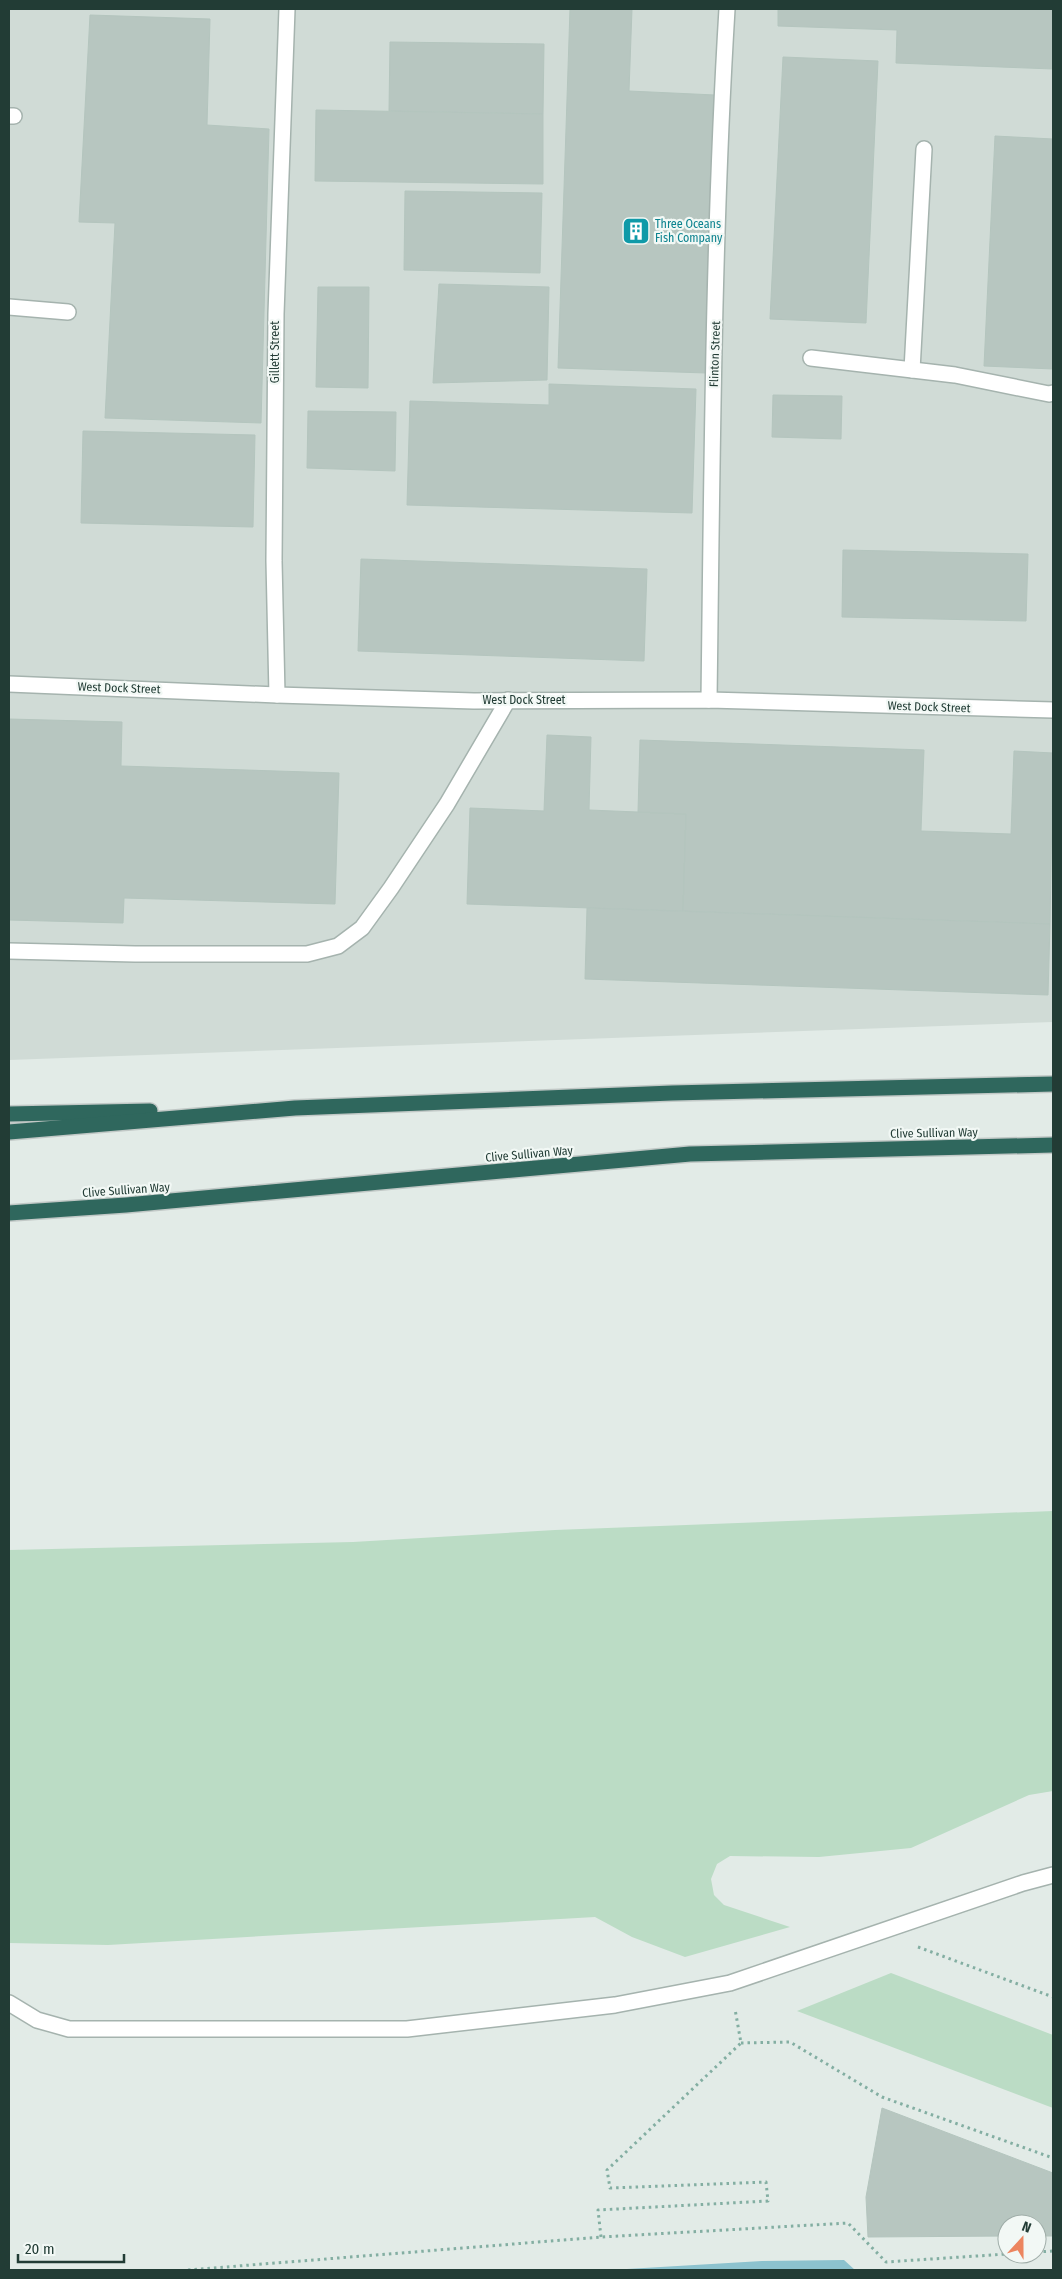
<svg xmlns="http://www.w3.org/2000/svg" width="1062" height="2279" font-family="'Fira Sans Condensed',sans-serif">
  <style>
    .built { fill: #d0dbd6 }
    .green { fill: #bbdcc5 }
    .water { fill: #8cc2ce }
    .building { fill: #b7c6c0; stroke: #b4c5be }
    .lines { fill: none; stroke-linecap: round; stroke-linejoin: round }
    .lane-casing { stroke: #a5b3ae; stroke-width: 18 }
    .street-casing { stroke: #a5b3ae; stroke-width: 18 }
    .highway-casing { stroke: #c1c8c6; stroke-width: 18 }
    .path { stroke: #83aea2; stroke-width: 3; stroke-dasharray: 2.5 4; stroke-linecap: butt }
    .lane { stroke: #fff; stroke-width: 15 }
    .street { stroke: #fff; stroke-width: 15 }
    .highway { stroke: #2f675d; stroke-width: 15 }
    .labels { text-anchor: middle; stroke-width: 4.5; stroke-linejoin: round; paint-order: stroke }
    .culture-label { font-size: 12px; fill: #0d838f; stroke: #f2f8f5; text-anchor: start }
    .street-label { font-size: 12px; fill: #223c35; stroke: #f2f8f5 }
  </style>
  <rect width="100%" height="100%" fill="#e2ebe7"/>
  <polygon class="built" points="9,9 1053,9 1053,1022 9,1060"/>
  <g class="green">
    <polygon points="1053,1511 1053,1791 1029,1795 911,1848 819,1857 730,1856 717,1864 711,1879 714,1895 724,1905 790,1927 685,1957 632,1937 595,1917 108,1945 9,1943 9,1550 353,1542 555,1530"/>
    <polygon points="891,1973 1053,2035 1053,2108 797,2011"/>
  </g>
  <polygon class="water" points="844,2260 855,2270 610,2270 762,2261"/>
  <g class="building">
    <polygon points="570,9 632,9 629,91 715,95 706,373 558,368"/>
    <polygon points="778,9 1053,9 1053,69 896,63 897,30 778,26"/>
    <polygon points="90,15 210,19 207,125 269,129 261,423 105,418 115,223 79,222"/>
    <polygon points="390,42 544,44 543,114 389,111"/>
    <polygon points="783,57 878,61 866,323 770,319"/>
    <polygon points="316,110 543,114 543,184 315,181"/>
    <polygon points="995,136 1053,139 1053,369 984,366"/>
    <polygon points="405,191 542,193 540,273 404,270"/>
    <polygon points="439,284 549,287 547,380 433,383"/>
    <polygon points="318,287 369,287 368,388 316,387"/>
    <polygon points="549,384 696,389 692,513 407,505 410,401 549,405"/>
    <polygon points="773,395 842,396 841,439 772,437"/>
    <polygon points="308,411 396,412 395,471 307,468"/>
    <polygon points="83,431 255,435 253,527 81,523"/>
    <polygon points="843,550 1028,554 1026,621 842,617"/>
    <polygon points="361,559 647,569 644,661 358,651"/>
    <polygon points="9,719 122,722 121,766 339,773 335,904 124,898 123,923 9,920"/>
    <polygon points="547,735 591,737 589,810 686,814 683,911 467,904 470,808 544,811"/>
    <polygon points="640,740 924,750 921,831 1011,834 1014,751 1053,753 1050,924 683,911 686,814 638,812"/>
    <polygon points="587,908 1050,924 1048,995 585,979"/>
    <polygon points="882,2108 1053,2173 1053,2236 1037,2236 1037,2224 1007,2224 1007,2236 868,2237 866,2197"/>
  </g>
  <g class="lines">
    <g class="lane-casing">
      <g id="lane">
        <polyline points="9,116 14,116"/>
        <polyline points="9,307 68,312"/>
        <polyline points="811,358 955,375 1049,394 1053,393"/>
        <polyline points="912,370 924,149"/>
        <polyline points="9,951 135,954 307,954 338,946 362,928 391,888 447,804 508,700"/>
        <polyline points="9,2003 37,2020 69,2029 407,2029 615,2005 730,1983 1023,1883 1053,1875"/>
      </g>
    </g>
    <g class="street-casing">
      <g id="street">
        <polyline points="9,684 277,695 474,701 709,700 1053,710"/>
        <polyline points="277,695 274,561 276,314 287,9"/>
        <path d="M709 700C712 470 713 239 727 9"/>
      </g>
    </g>
    <g class="highway-casing">
      <g id="highway">
        <polyline points="9,1114 150,1111"/>
        <polyline points="9,1132 295,1108 672,1093 1053,1084"/>
        <polyline points="9,1213 126,1205 690,1154 1053,1145"/>
      </g>
    </g>
    <g class="path">
      <polyline points="918,1947 1053,1997"/>
      <polyline points="741,2043 790,2042 882,2097 1053,2158"/>
      <polyline points="601,2237 598,2210 768,2201 766,2182 610,2188 607,2170 741,2043 735,2009"/>
      <polyline points="1037,2252 1053,2251"/>
      <polyline points="188,2270 601,2237 848,2223 886,2262 1007,2254"/>
    </g>
    <use href="#lane" class="lane"/>
    <use href="#street" class="street"/>
    <use href="#highway" class="highway"/>
  </g>
  <defs>
    <g id="building-square" transform="scale(1.4375)"><rect x="-9" y="-9" width="18" height="18" rx="4" fill="#0f9aa8" stroke="#f2f8f5"/><path d="M-4-6H4V6H1V3H-1V6H-4ZM-2.5-4.3h1.7v1.8h-1.7ZM.8-4.3h1.7v1.8H.8ZM-2.5-1h1.7V.8h-1.7ZM.8-1h1.7V.8H.8Z" fill="#fff"/></g>
  </defs>
  <g fill-rule="evenodd">
    <use href="#building-square" x="636" y="231"/>
  </g>
  <g class="labels">
    <g class="culture-label">
      <text x="655" y="228">Three Oceans<tspan x="655" dy="14">Fish Company</tspan></text>
    </g>
    <g class="street-label">
      <text transform="translate(275 352) rotate(-90)" y="4">Gillett Street</text>
      <text transform="translate(715 354) rotate(-88)" y="4">Flinton Street</text>
      <text transform="translate(119 688) rotate(2)" y="4">West Dock Street</text>
      <text x="524" y="704">West Dock Street</text>
      <text transform="translate(929 707) rotate(2)" y="4">West Dock Street</text>
      <text transform="translate(934 1133) rotate(-1)" y="4">Clive Sullivan Way</text>
      <text transform="translate(529 1154) rotate(-5)" y="4">Clive Sullivan Way</text>
      <text transform="translate(126 1190) rotate(-4)" y="4">Clive Sullivan Way</text>
    </g>
  </g>
  <rect width="1062" height="2279" fill="none" stroke="#223c35" stroke-width="20"/>
  <g transform="translate(1022 2239) rotate(21)"><circle r="24" fill="#f2f8f5" stroke="#9fada8"/>
  <path d="M0-4L9 19L0 12L-9 19Z" fill="#ec855f"/>
  <text y="-8" font-size="14" font-weight="bold" text-anchor="middle" fill="#223c35">N</text>
  </g>
  <path d="M18 2254v8h106v-8" fill="none" stroke="#223c35" stroke-width="2.5"/>
  <text x="25" y="2254" font-size="15" fill="#223c35" stroke="#f2f8f5" stroke-width="4" paint-order="stroke">20 m</text>
</svg>
